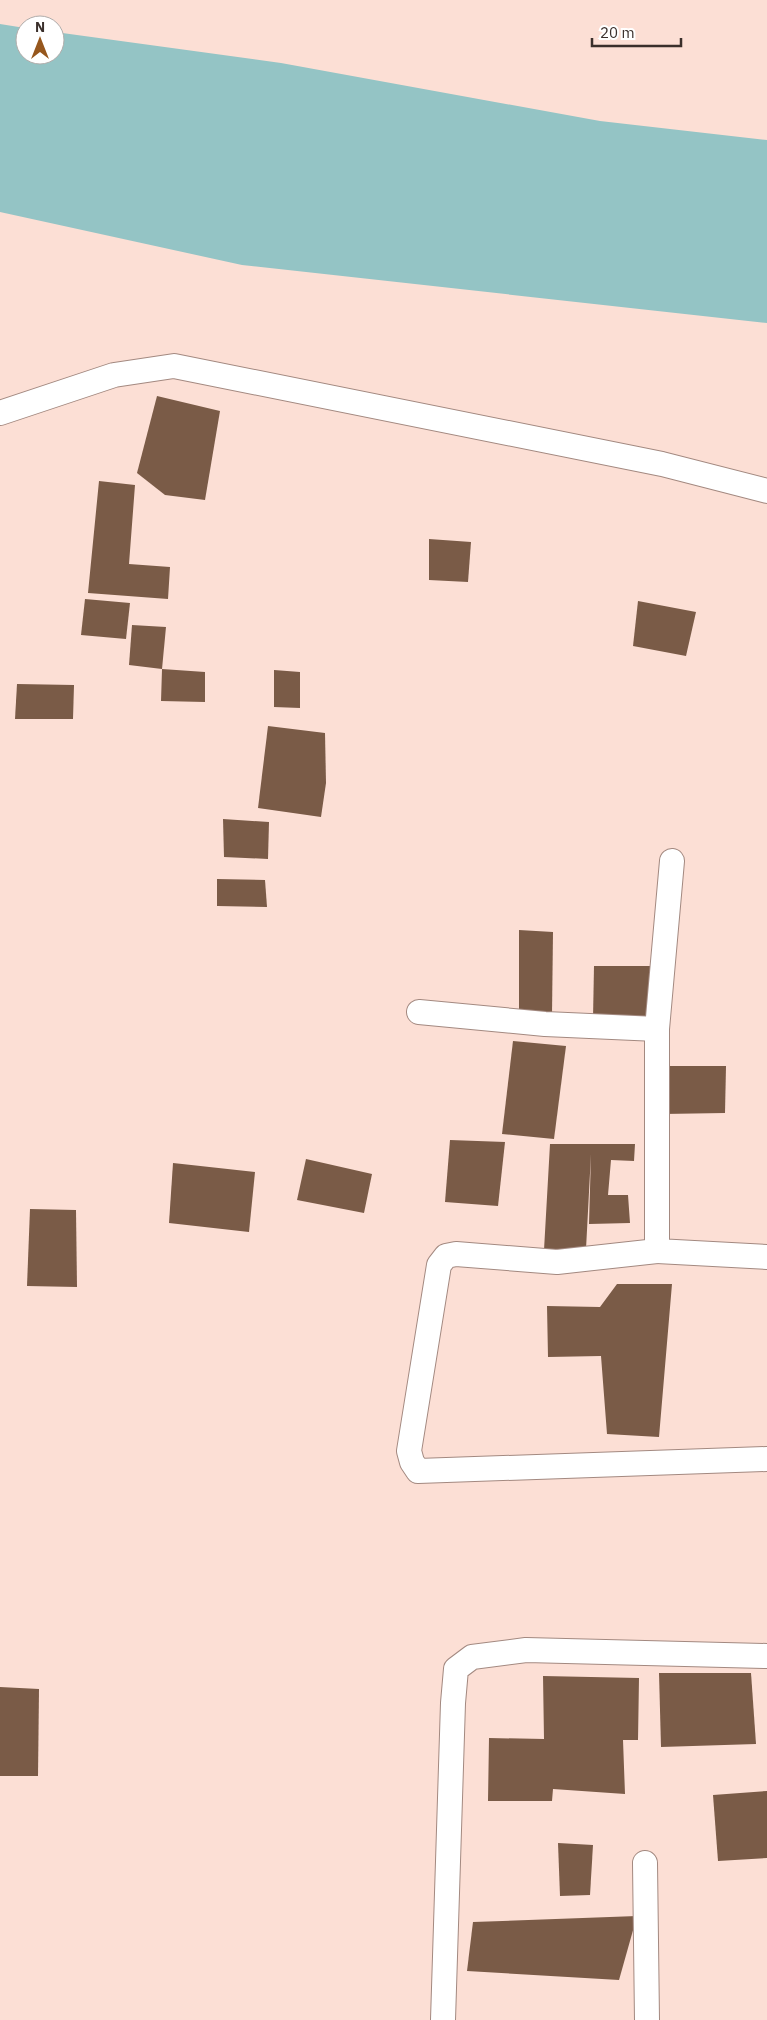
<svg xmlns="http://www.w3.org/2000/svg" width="767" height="2020" font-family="'IBM Plex Sans',sans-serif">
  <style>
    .water { fill: #94c4c5 }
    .building { fill: #7a5b47 }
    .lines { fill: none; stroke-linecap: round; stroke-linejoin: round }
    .street-casing { stroke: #a38980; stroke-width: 26 }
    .street { stroke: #fff; stroke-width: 24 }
  </style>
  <rect width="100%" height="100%" fill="#fcdfd5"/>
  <polygon class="water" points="0,24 25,28 25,55 55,55 55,32 281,63 600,121 767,140 767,323 242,265 0,212"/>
  <g class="building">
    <polygon points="157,396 220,411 205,500 165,495 137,473"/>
    <polygon points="99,481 135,485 129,564 170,567 168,599 88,593"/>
    <polygon points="429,539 471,542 468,582 429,580"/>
    <polygon points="85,599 130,603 126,639 81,635"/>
    <polygon points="638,601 696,612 686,656 633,646"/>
    <polygon points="132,625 166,627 162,669 129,665"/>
    <polygon points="162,669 205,672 205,702 161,701"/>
    <polygon points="274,670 300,672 300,708 274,707"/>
    <polygon points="17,684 74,685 73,719 15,719"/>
    <polygon points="268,726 325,733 326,783 321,817 258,808"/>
    <polygon points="223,819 269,822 268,859 224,857"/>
    <polygon points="217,879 265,880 267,907 217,906"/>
    <polygon points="519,930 553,932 552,1014 519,1015"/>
    <polygon points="594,966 654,966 651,1022 593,1019"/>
    <polygon points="513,1041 566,1046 554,1139 502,1134"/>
    <polygon points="662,1066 726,1066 725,1113 663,1114"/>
    <polygon points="450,1140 505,1142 498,1206 445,1202"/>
    <polygon points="550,1144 635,1144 634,1161 611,1160 608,1195 628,1195 630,1223 589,1224 591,1154 586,1249 544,1250"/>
    <polygon points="306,1159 372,1174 364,1213 297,1200"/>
    <polygon points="173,1163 255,1172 249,1232 169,1223"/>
    <polygon points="30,1209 76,1210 77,1287 27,1286"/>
    <polygon points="617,1284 672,1284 659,1437 607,1434 601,1356 548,1357 547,1306 600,1307"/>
    <polygon points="659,1673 751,1673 756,1744 661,1747"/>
    <polygon points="543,1676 639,1678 638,1740 623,1740 625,1794 553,1789 552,1801 488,1801 489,1738 544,1739"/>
    <polygon points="0,1687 39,1689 38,1776 0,1776"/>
    <polygon points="767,1791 767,1858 718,1861 713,1795"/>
    <polygon points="558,1843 593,1845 590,1895 560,1896"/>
    <polygon points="637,1916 619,1980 467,1971 473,1922"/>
  </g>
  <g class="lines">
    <g class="street-casing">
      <g id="street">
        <polyline points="0,413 114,375 174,366 662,464 767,491"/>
        <polyline points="672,861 657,1029 657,1251 767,1257"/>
        <polyline points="419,1012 545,1024 657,1029"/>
        <polyline points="657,1251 557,1262 456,1254 446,1256 439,1265 409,1451 412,1462 418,1471 767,1459"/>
        <polyline points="645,1863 647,2020"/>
        <polyline points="443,2020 453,1703 456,1669 472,1657 526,1650 767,1656"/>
      </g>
    </g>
    <use href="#street" class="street"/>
  </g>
  <g transform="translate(40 40)"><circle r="24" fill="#ffffff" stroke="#b0acaa"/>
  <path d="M0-4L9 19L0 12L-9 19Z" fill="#96571d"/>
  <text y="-8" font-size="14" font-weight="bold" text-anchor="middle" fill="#3a2f2b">N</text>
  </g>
  <path d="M592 38v8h89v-8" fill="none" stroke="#3a2f2b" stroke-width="2.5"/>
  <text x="600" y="38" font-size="15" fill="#3a2f2b" stroke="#ffffff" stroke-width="4" paint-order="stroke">20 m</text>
</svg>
